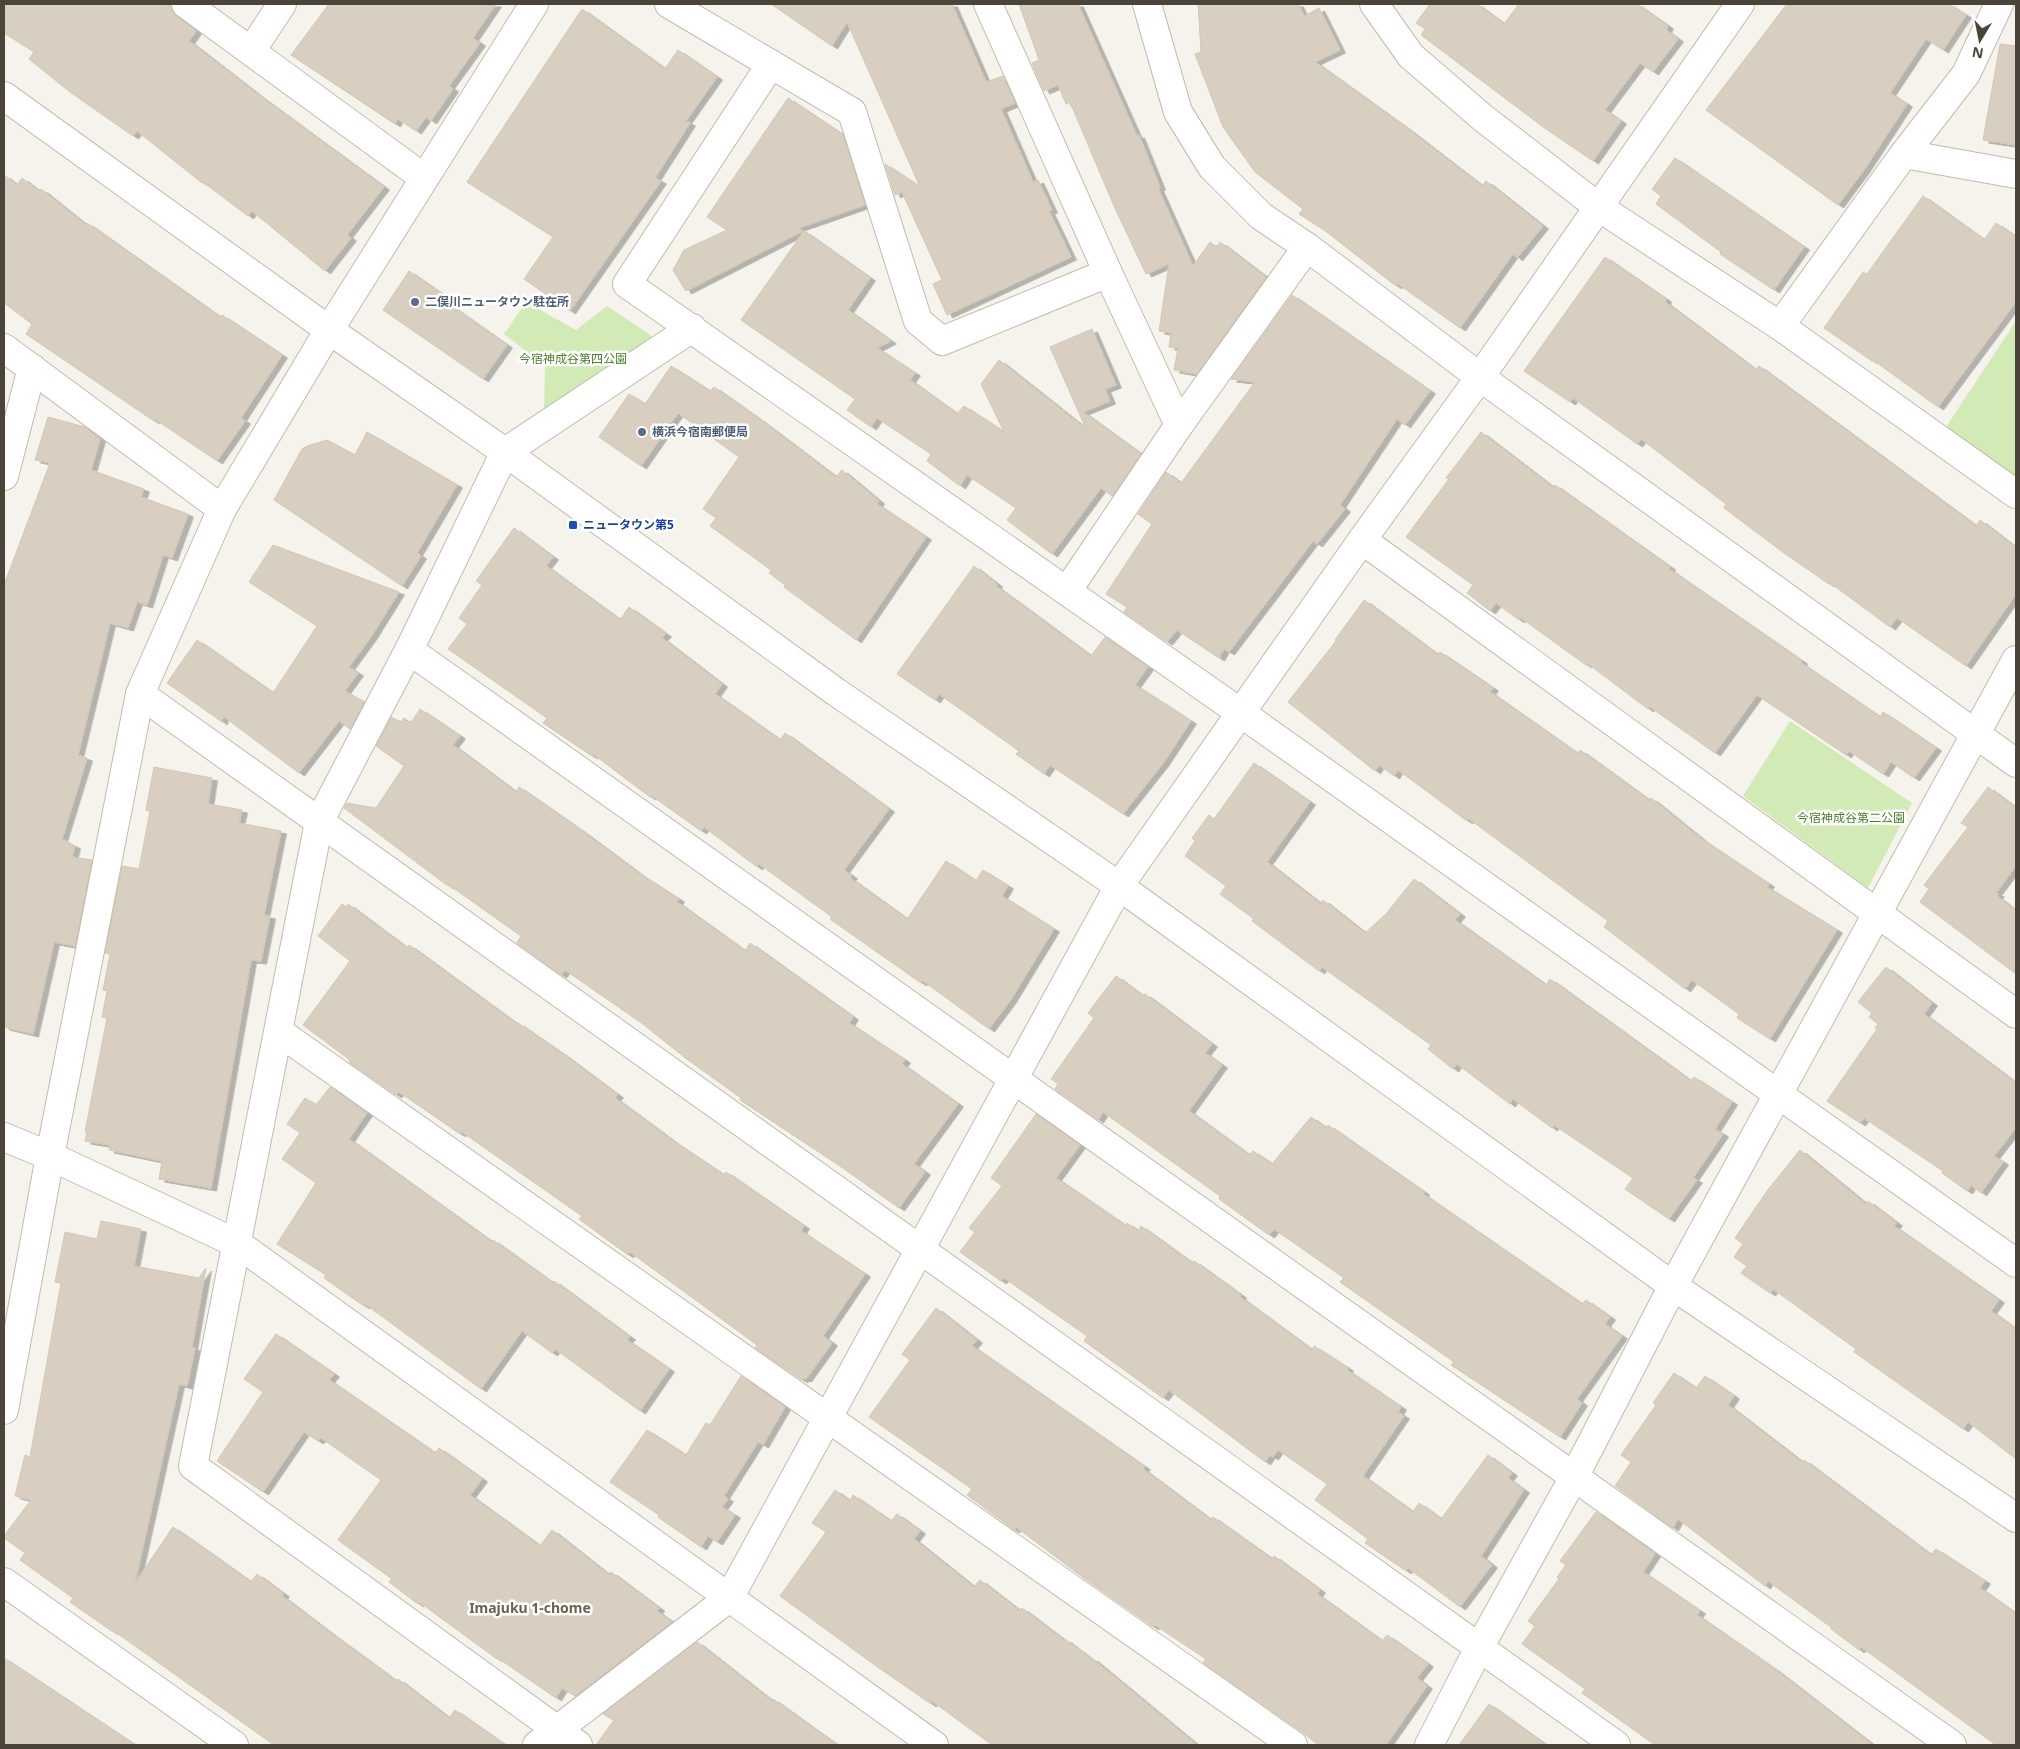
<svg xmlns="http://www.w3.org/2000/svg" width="2020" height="1749" font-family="'Noto Sans','Noto Sans JP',sans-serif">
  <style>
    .green { fill: #d2eab5 }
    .building { fill: #d8cfc1; stroke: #d3c7b4; filter: url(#shadow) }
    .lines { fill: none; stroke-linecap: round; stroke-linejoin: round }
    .minor-casing { stroke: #c2bbae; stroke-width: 30 }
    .minor { stroke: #fff; stroke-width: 28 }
    .service-dot { fill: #5c6f8a; stroke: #fff; stroke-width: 2 }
    .transit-dot { fill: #1a4fb4; stroke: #fff; stroke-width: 2 }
    .labels { text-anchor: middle; stroke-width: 5; stroke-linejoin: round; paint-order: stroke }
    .service-label { font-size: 12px; font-weight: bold; fill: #4e5e75; stroke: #fff; text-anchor: start }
    .park-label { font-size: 12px; fill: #4a7f2a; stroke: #fff }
    .transit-label { font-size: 12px; font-weight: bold; fill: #164399; stroke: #fff; text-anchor: start }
    .neighbourhood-label { font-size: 14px; font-weight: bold; fill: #6e6250; stroke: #fff }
  </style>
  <defs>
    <filter id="shadow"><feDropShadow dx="5.5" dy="3" stdDeviation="0" flood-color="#0004"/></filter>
  </defs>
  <rect width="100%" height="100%" fill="#f6f3ec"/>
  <g class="green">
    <polygon points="526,302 576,330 607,306 655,338 544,414 545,366 504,334"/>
    <polygon points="2016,321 2016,476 1946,427"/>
    <polygon points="1790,721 1912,803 1868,888 1743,796"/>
  </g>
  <g class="building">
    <polygon points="4,4 171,4 172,11 176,16 196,31 189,41 260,96 384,187 347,235 351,238 325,271 252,211 248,216 203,182 202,183 137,131 133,136 70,92 29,59 34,52 4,33"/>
    <polygon points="329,4 496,4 473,38 480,43 449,86 453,89 431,121 426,117 416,131 398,119 395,124 291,55"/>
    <polygon points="771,4 952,4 986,82 1003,76 1015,103 1001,109 1033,182 1038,180 1052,210 1049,211 1071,257 947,315 933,284 942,280 902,192 895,195 885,164 920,187 847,22 832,46"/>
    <polygon points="1019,4 1078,4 1137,136 1139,135 1160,187 1158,188 1193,266 1210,242 1217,247 1220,242 1266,277 1197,374 1174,370 1178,348 1169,347 1171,333 1159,331 1169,264 1146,274 1114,206 1070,102 1066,104 1058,85 1044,91 1032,63 1039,60"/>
    <polygon points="1198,4 1298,4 1304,16 1319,8 1340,50 1315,62 1408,129 1482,186 1486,181 1543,226 1517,258 1513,254 1460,328 1398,284 1396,286 1324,230 1299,214 1303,209 1255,172 1223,127 1195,54 1201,52"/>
    <polygon points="1430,4 1477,4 1504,24 1519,4 1637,4 1668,26 1666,30 1678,39 1653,72 1640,63 1605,110 1621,121 1593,161 1546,129 1421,35 1425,29 1416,23"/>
    <polygon points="1787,4 1949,4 1966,15 1943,50 1926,39 1890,93 1907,104 1864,170 1838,205 1706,110"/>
    <polygon points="582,9 665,69 678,50 717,77 686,121 690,123 655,178 661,181 570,311 524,279 553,237 467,182"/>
    <polygon points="2000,44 2016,46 2016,145 1983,140"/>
    <polygon points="788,98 843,135 865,205 799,228 803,231 686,291 673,270 684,250 727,230 707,217"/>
    <polygon points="1675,158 1804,247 1774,290 1720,254 1721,252 1656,204 1661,196 1652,189"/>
    <polygon points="4,175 17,185 22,178 39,191 41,189 86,225 87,223 220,317 222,315 282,355 241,418 245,421 217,461 155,419 154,421 26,334 32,324 4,303"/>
    <polygon points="1923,196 1984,240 1996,223 2016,237 2016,302 1938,407 1873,360 1872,361 1824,328 1863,272 1867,274"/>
    <polygon points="804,231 870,278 848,310 891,341 877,348 915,373 910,380 957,414 964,406 1004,432 981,384 999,360 1086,429 1050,347 1092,329 1116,385 1105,389 1110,401 1083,412 1141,454 1112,496 1101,488 1052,554 1007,520 1016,508 967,475 960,486 927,461 931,454 877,418 871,427 847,410 855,399 741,320"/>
    <polygon points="1605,257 1666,299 1665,302 1756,370 1759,366 1976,526 1980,520 2016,548 2016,594 1966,666 1897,618 1890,627 1829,582 1829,584 1784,553 1724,508 1726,504 1641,439 1637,444 1573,398 1570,402 1524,371"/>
    <polygon points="409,271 445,296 443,300 507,345 483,379 383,310"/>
    <polygon points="1292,295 1430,391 1405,425 1397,419 1340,505 1345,509 1317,544 1313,541 1229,652 1224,649 1219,658 1177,630 1167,642 1124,612 1127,607 1106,594 1152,524 1138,514 1166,472 1181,483 1255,382 1231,379"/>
    <polygon points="671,366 710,391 714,387 762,421 836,477 842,470 879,501 877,504 926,537 856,640 784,587 785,585 769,573 771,570 710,526 716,518 703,509 739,457 678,413 641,466 599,437 629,394 645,404"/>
    <polygon points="48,417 85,427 100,439 91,470 144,489 141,497 188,514 172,558 163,555 147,605 137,602 128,628 110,623 78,755 87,758 62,839 75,846 72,857 92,860 75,946 54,942 33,1034 4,1027 4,585 50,463 35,460"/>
    <polygon points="367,432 457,485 417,553 421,556 402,586 274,500 302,449 307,446 327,440 355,455"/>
    <polygon points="1481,432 1554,488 1555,485 1670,567 1669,569 1802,661 1801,663 1880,717 1883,712 1936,748 1914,778 1891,762 1883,774 1849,751 1846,755 1757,695 1715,753 1650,707 1648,709 1587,663 1586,665 1521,618 1519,620 1496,603 1490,611 1467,593 1473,585 1406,537 1449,479 1446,478"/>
    <polygon points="514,528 553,557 546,566 620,620 629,607 666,634 662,638 722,684 715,694 780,740 785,733 889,809 844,870 852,876 850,878 907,919 946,861 976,881 983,870 1008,886 1002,896 1054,929 1010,1001 989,1029 923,981 921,983 830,919 832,917 759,864 757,867 704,827 701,831 652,796 650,797 593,754 592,756 543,723 547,718 448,649 467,624 459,618 482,585 476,581"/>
    <polygon points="273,545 399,592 371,637 349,667 358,673 345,691 364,702 350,729 339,721 299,773 223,716 222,722 167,683 197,640 273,693 317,626 249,582"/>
    <polygon points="974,566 997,584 996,586 1091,656 1105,637 1148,667 1135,685 1191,721 1164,762 1123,814 1050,765 1044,774 1016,754 1019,751 939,694 935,700 897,674"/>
    <polygon points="1364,600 1438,655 1440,652 1493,688 1490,692 1578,754 1580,750 1649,800 1651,798 1703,840 1769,884 1767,887 1837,930 1770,1039 1737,1018 1739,1014 1692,980 1685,989 1604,927 1608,921 1469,819 1467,821 1398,770 1394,776 1379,765 1375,771 1288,702 1336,641 1335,640"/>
    <polygon points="420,709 460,736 453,745 516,792 519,787 585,833 640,874 679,899 677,902 745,951 750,943 853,1017 849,1023 905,1060 902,1064 958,1104 914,1164 925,1172 899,1208 840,1166 740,1100 741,1098 684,1057 643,1024 565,970 561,975 517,943 521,936 449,885 448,886 344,808 347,803 376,808 404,766 376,746 391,717 401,722 404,718 411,723"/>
    <polygon points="1254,763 1310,802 1267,862 1321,904 1323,900 1365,933 1386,914 1414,879 1460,914 1455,920 1546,985 1550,979 1691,1081 1694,1077 1732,1102 1715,1129 1723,1134 1693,1178 1697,1180 1669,1219 1625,1189 1633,1178 1554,1125 1552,1128 1513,1099 1510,1104 1457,1064 1453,1069 1428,1049 1431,1045 1361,995 1322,967 1319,971 1252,921 1254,919 1220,894 1226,886 1185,856 1195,841 1192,838 1209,815 1214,819"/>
    <polygon points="154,767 212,778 208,804 242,810 239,823 281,831 264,915 270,916 261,961 251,960 211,1188 159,1179 162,1161 109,1150 110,1145 85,1141 87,1133 85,1132 107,1018 102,1017 107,991 103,990 110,954 105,953 122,866 139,869 150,811 146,810"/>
    <polygon points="1988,787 2016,808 2016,866 1996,893 1999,894 1997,896 2016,911 2016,974 1920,902 1929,889 1924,885 1968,827 1961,823"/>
    <polygon points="342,904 346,907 348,904 407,948 409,945 517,1024 518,1023 563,1054 618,1095 615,1098 676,1143 724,1175 726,1172 804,1226 801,1231 865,1274 823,1336 832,1343 806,1379 804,1378 802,1380 755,1348 757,1345 630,1252 628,1255 579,1219 582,1216 462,1132 460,1134 399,1092 396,1095 349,1062 350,1060 303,1025 350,961 318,936"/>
    <polygon points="1886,967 1932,1003 1924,1014 2016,1083 2016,1128 1994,1156 2003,1162 1981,1193 1971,1185 1967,1191 1942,1173 1943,1171 1864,1118 1860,1123 1827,1101 1877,1029 1875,1028 1878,1024 1869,1017 1872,1013 1858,1002"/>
    <polygon points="1116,976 1143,996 1145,994 1212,1044 1205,1053 1222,1065 1189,1111 1249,1155 1253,1151 1272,1164 1311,1117 1326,1128 1328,1125 1424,1192 1423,1194 1582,1304 1586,1300 1610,1317 1605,1324 1622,1336 1577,1399 1582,1403 1560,1437 1451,1365 1454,1362 1340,1282 1344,1278 1274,1229 1269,1235 1219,1199 1220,1196 1103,1112 1098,1120 1055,1089 1058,1084 1051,1079 1094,1018 1088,1013"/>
    <polygon points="330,1087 367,1113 349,1139 492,1242 493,1240 553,1283 554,1281 630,1337 627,1340 669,1369 640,1411 555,1349 552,1353 522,1331 481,1389 365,1304 364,1306 324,1278 326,1275 277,1244 316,1183 282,1159 300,1133 287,1124 305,1098 316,1105"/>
    <polygon points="1036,1114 1080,1145 1056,1178 1126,1226 1127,1223 1138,1231 1141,1226 1192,1263 1194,1261 1241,1295 1240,1297 1312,1350 1314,1346 1348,1368 1347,1370 1401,1407 1398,1412 1404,1416 1363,1476 1413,1512 1419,1503 1441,1519 1488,1455 1512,1473 1508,1478 1524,1490 1481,1556 1492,1565 1460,1607 1408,1568 1406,1571 1365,1543 1368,1539 1315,1500 1327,1484 1278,1450 1273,1457 1270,1455 1265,1462 1169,1390 1163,1398 1084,1341 1087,1336 1004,1278 1001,1281 960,1252 975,1232 969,1228 1002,1186 991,1178"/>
    <polygon points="1800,1150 1866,1204 1868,1201 1897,1223 1894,1226 1999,1300 1991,1311 2016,1329 2016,1459 1968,1422 1963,1429 1854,1352 1856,1349 1773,1289 1770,1293 1741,1273 1747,1266 1734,1257 1743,1244 1735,1238 1767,1191"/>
    <polygon points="101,1221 141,1229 134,1266 199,1278 206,1268 192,1347 195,1348 187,1386 179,1384 135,1583 173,1527 251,1582 257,1574 284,1594 282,1596 332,1634 396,1681 398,1679 449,1718 455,1710 505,1745 274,1745 114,1631 113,1632 70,1602 73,1598 20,1560 25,1553 4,1538 4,1536 31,1500 15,1496 25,1455 30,1457 61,1283 55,1282 65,1232 97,1239"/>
    <polygon points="936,1308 977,1340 972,1346 1145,1467 1143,1469 1211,1520 1213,1517 1272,1559 1274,1556 1320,1590 1317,1594 1382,1641 1387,1635 1428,1664 1417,1678 1427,1686 1386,1745 1318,1745 1302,1732 1203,1663 1206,1659 1155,1625 1153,1627 1085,1579 1016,1527 1014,1530 1005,1523 967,1495 972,1489 869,1417 910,1360 902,1354"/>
    <polygon points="276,1334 334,1374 329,1380 435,1453 439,1448 482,1479 470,1495 540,1546 552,1530 609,1575 611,1572 659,1608 657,1611 672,1622 575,1696 562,1688 556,1698 498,1658 497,1659 419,1602 418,1604 389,1582 392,1579 338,1540 381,1480 321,1438 318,1441 304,1432 263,1492 217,1461 263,1392 244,1379"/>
    <polygon points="1674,1373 1696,1388 1705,1376 1734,1396 1728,1405 1802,1462 1804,1460 1931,1555 1936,1549 1985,1581 1980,1588 2016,1614 2016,1745 1996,1745 1861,1647 1859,1650 1831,1629 1832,1628 1768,1581 1765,1586 1678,1519 1673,1528 1615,1486 1631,1462 1621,1455 1656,1405 1653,1403"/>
    <polygon points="741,1376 785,1407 763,1445 758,1442 724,1496 728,1499 722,1507 735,1515 717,1542 708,1536 701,1547 658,1517 659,1515 610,1482 647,1430 686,1455 706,1423 710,1425"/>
    <polygon points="835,1490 850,1501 853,1495 891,1521 897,1514 920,1531 914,1539 974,1587 980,1580 1020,1611 1022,1608 1064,1640 1065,1639 1091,1659 1092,1658 1197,1745 992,1745 932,1701 931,1704 872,1663 780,1596 826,1532 812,1523"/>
    <polygon points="1596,1512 1655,1554 1643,1572 1700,1611 1697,1615 1776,1670 1873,1745 1655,1745 1582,1693 1585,1689 1522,1644 1535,1626 1528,1621 1559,1579 1557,1577 1566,1565 1560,1561"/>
    <polygon points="697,1642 772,1701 773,1699 837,1745 596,1745 614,1720 603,1714"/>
    <polygon points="4,1658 135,1745 4,1745"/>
    <polygon points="1489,1704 1546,1745 1459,1745"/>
  </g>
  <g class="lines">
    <g class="minor-casing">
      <g id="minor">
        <polyline points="186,4 424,178"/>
        <polyline points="669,4 852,112 918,321 942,341 1108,273"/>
        <polyline points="988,4 1108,273 1179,425"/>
        <polyline points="1147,4 1178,112 1212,167 1261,216 1307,247 1480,377 2016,763"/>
        <polyline points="1374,4 1411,56 1483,118 1597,206 1780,326 2016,494"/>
        <polyline points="251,51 282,4"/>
        <polyline points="771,64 627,284 1241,713 2016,1263"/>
        <polyline points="4,96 329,330 505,452 836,692 1119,886 1673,1286 2016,1518"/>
        <polyline points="1904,154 2016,174"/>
        <polyline points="1780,326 1904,154 1966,74 1999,4"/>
        <polyline points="4,348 222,509"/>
        <polyline points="4,476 32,368"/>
        <polyline points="1362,540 2016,1014"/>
        <polyline points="1067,591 1179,425 1307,247"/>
        <polyline points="409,650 1952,1745"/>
        <polyline points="140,694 1616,1745"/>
        <polyline points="279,1032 1293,1745"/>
        <polyline points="4,1137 50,1156 238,1244 934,1745"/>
        <polyline points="4,1410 50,1156 140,694 222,509 329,330 534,4"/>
        <polyline points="4,1582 234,1745"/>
        <polyline points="537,1745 729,1598 1119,886 1362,540 1480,377 1740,4"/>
        <polyline points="578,1745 193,1466 319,822 409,650 505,452 692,328"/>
        <polyline points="1429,1745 1479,1648 1574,1477 1673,1286 2016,660"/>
      </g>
    </g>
    <use href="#minor" class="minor"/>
  </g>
  <g class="service-dot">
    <circle cx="415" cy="302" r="5"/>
    <circle cx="642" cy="432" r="5"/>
  </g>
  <rect class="transit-dot" x="568" y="520" width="10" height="10" rx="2.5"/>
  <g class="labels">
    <g class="service-label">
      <text x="425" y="306">二俣川ニュータウン駐在所</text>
      <text x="652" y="436">横浜今宿南郵便局</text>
    </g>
    <g class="park-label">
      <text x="573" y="363">今宿神成谷第四公園</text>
      <text x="1851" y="822">今宿神成谷第二公園</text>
    </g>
    <g class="transit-label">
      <text x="583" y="529">ニュータウン第5</text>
    </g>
    <g class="neighbourhood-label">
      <text x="530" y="1613">Imajuku 1-chome</text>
    </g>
  </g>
  <rect width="2020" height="1749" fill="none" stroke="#4b4439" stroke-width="10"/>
  <g transform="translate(1980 40) rotate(190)" stroke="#ffffff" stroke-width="4" paint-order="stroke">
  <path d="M0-4L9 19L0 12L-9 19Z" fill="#4b4439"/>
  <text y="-8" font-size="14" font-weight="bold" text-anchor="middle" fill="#4b4439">N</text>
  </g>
</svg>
